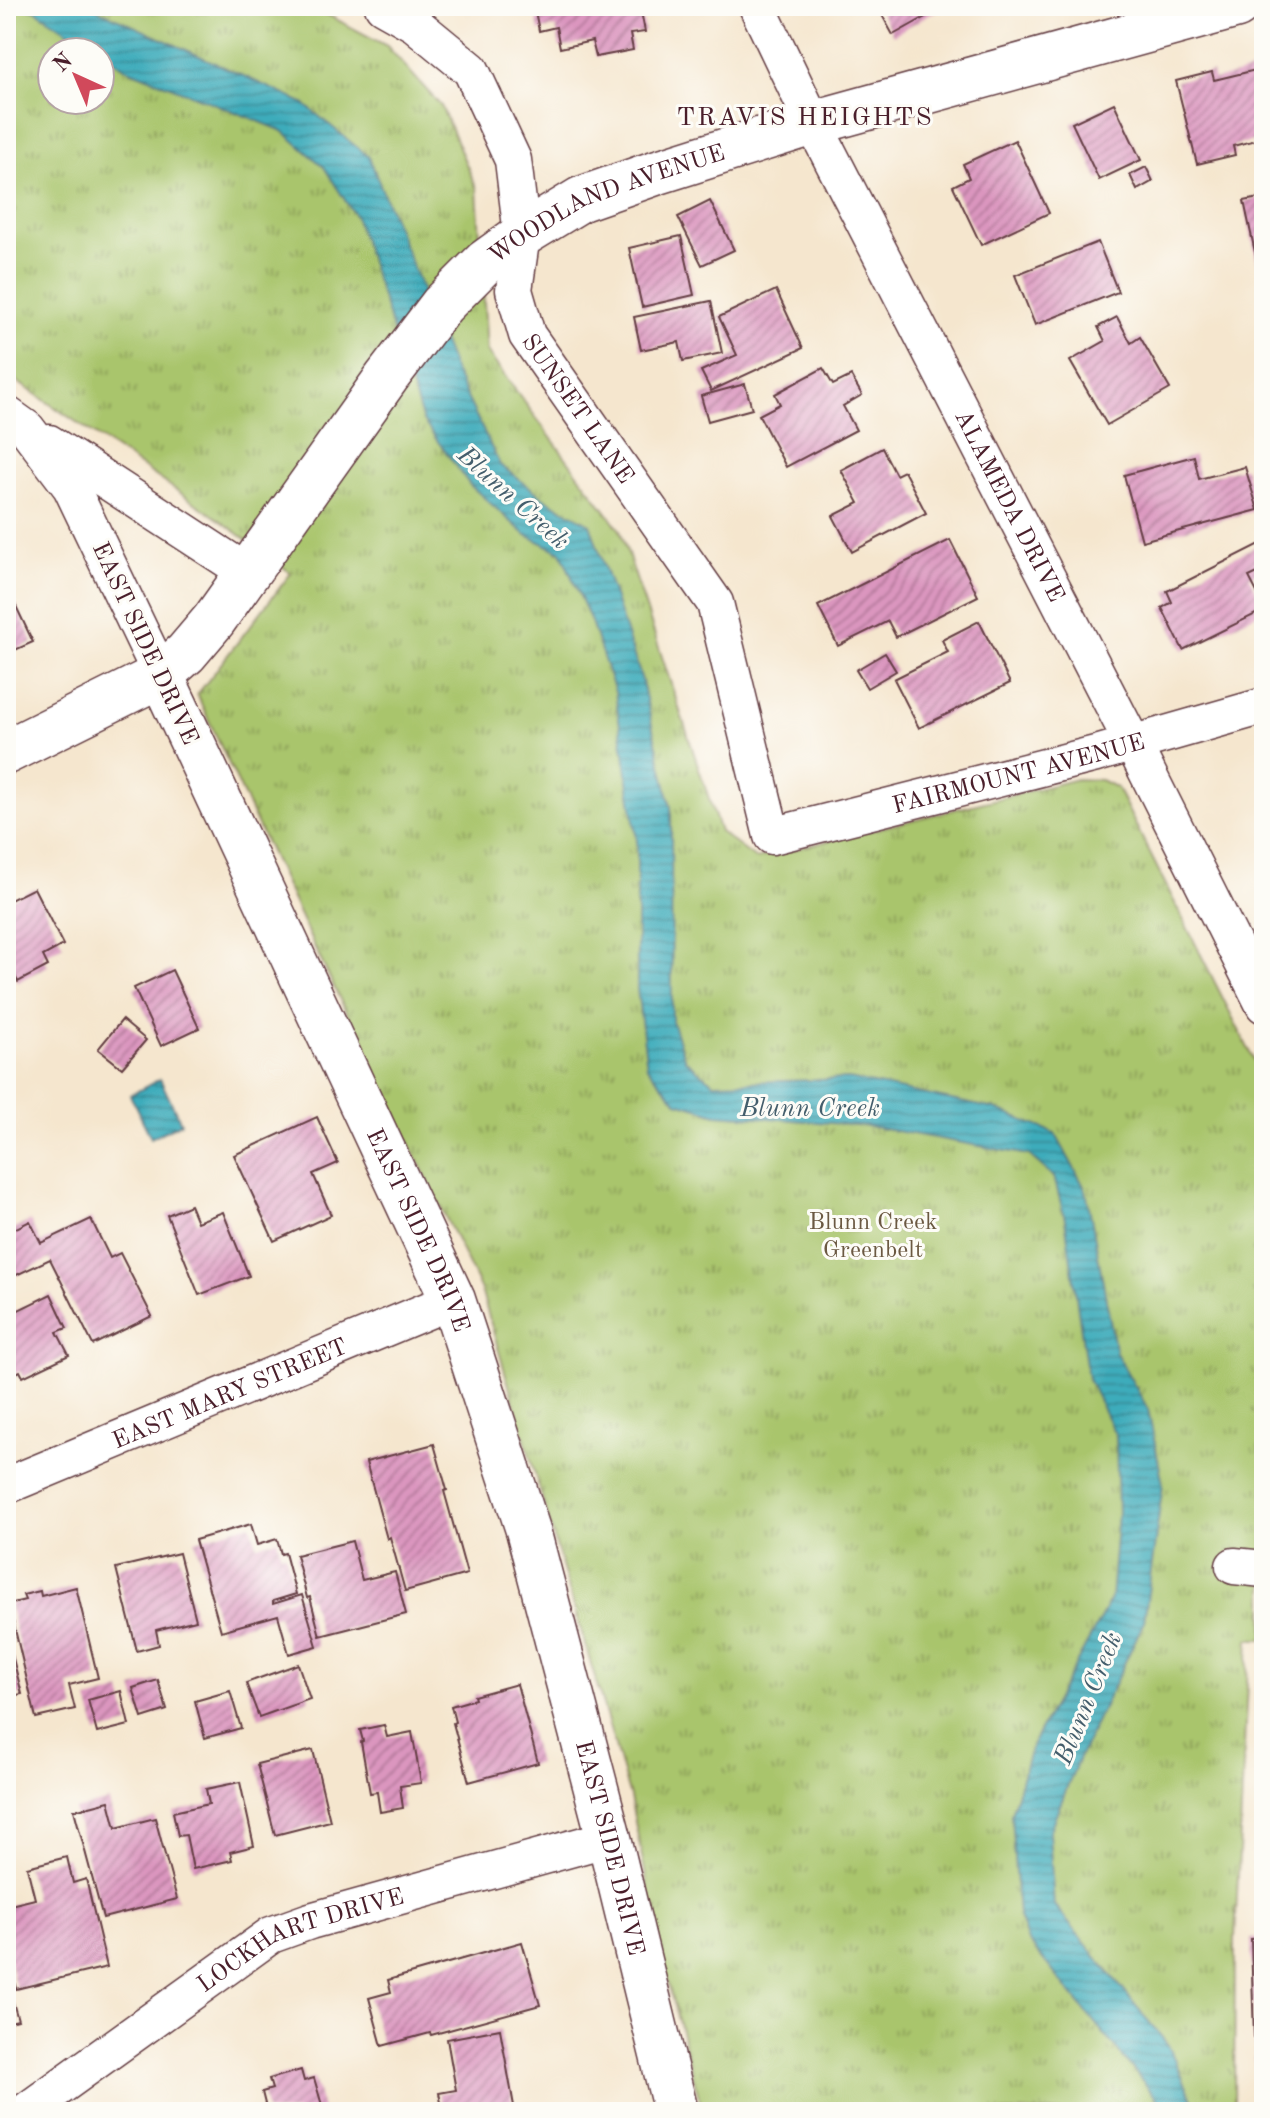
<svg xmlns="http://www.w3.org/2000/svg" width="1270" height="2118" font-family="'Old Standard TT',serif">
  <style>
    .park { fill: url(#park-tufts); stroke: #7a724c; stroke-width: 2; fill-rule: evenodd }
    .water { fill: url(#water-rules); stroke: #446673; stroke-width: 2 }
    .building { fill: url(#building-hatch) }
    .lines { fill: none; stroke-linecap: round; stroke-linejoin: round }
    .minor-casing { stroke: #643d43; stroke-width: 39 }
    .tertiary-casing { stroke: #643d43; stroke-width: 47 }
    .minor { stroke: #fff; stroke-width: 36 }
    .tertiary { stroke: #fff; stroke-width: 44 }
    .labels { text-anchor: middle; stroke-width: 6; stroke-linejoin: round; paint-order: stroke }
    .street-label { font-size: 24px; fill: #4a1f2b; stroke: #fdfcf7 }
    .park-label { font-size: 24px; fill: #6b5942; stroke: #fdfcf7 }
    .neighbourhood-label { font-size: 26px; letter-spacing: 2px; fill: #4a1f2b; stroke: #fdfcf7 }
    .water-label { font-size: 26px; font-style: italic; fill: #445e6c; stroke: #fdfcf7 }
  </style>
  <defs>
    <pattern id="park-tufts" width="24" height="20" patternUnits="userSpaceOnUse" patternTransform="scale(2)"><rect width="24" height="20" fill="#a9c56c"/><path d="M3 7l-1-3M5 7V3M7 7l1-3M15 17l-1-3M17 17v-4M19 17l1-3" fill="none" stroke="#8c9f59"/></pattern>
    <pattern id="water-rules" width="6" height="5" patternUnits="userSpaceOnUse" patternTransform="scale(2)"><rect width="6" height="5" fill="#3dacbb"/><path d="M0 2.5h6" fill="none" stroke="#358b98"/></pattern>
    <pattern id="building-hatch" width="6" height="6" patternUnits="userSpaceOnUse" patternTransform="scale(2)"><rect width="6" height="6" fill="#db96bf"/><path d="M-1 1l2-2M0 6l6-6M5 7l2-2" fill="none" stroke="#b47a9b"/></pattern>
  </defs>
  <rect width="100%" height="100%" fill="#fdfcf7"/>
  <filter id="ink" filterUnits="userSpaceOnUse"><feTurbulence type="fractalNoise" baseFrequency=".0125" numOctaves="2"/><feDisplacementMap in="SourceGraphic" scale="16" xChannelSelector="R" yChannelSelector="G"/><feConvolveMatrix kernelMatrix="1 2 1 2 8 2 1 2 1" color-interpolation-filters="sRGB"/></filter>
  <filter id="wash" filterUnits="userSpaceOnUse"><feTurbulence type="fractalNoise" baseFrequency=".006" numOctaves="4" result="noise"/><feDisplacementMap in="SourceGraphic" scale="32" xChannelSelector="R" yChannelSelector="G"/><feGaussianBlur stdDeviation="1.8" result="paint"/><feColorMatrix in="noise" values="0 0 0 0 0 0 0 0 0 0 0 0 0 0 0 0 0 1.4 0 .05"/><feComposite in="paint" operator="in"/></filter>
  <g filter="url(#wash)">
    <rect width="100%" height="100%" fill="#f5e6ce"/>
    <path class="park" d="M6 6H311L387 46 441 106 477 189 487 352 620 530 720 832 756 859 1077 779 1101 780 1117 788 1264 1080V1639H1249L1235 1938 1234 2112H703L666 1976 630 1797 481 1290 314 946 197 695 291 573 220 520 6 374ZM52 52H100V100H52Z"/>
    <g class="water">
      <polygon points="21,6 90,6 303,103 369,157 456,375 500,465 547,500 590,524 641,677 671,807 672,1021 685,1060 714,1083 849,1079 995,1109 1055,1133 1086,1190 1116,1353 1148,1409 1163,1484 1144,1622 1079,1758 1049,1832 1054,1905 1168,2045 1198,2112 1168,2112 1028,1941 1018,1915 1011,1814 1032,1745 1111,1599 1118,1513 1116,1436 1088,1379 1065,1219 1054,1177 1029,1155 868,1126 717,1114 677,1102 647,1067 637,989 637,841 615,692 590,619 561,552 526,535 470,485 423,421 355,216 324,167 283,131 125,68 35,10"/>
      <polygon points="160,1079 181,1123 151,1138 130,1095"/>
    </g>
    <g id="blocks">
      <g class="building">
        <polygon points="534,6 640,6 645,32 630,34 633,50 596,57 592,41 560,48 556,27 539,31"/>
        <polygon points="877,6 945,6 893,35"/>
        <polygon points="1264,68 1264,138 1233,146 1235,155 1197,164 1176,81 1212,72 1214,80"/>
        <polygon points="1114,103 1141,160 1099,180 1072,123"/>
        <polygon points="1015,140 1049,213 981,245 953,186 969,178 963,164"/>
        <polygon points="1146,167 1153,181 1137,190 1130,175"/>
        <polygon points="1264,197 1264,270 1259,271 1244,201"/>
        <polygon points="710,201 734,250 702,265 678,217"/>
        <polygon points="681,236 694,295 642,307 629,248"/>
        <polygon points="1098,242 1118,292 1035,325 1015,275"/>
        <polygon points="776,290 803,348 711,391 701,371 737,355 719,317"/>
        <polygon points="711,301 722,353 683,361 679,342 641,350 634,317"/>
        <polygon points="1117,317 1131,343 1140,337 1170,389 1107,425 1070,361 1105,341 1098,327"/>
        <polygon points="823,368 833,385 851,376 862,395 843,406 856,430 786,467 759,415 780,404 775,394"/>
        <polygon points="745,384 752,409 708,421 701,396"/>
        <polygon points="882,448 896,475 904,471 926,513 852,552 833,516 859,503 841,470"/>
        <polygon points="1194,456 1199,479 1245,467 1258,510 1142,541 1124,475"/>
        <polygon points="950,540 978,596 896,637 888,621 838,646 818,606"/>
        <polygon points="1260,544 1264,551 1264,570 1249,577 1264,606 1264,610 1183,650 1162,608 1172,602 1167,591"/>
        <polygon points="6,585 33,642 6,654"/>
        <polygon points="979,621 1010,683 919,728 894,679 948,652 942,640"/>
        <polygon points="885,653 896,671 867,688 856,670"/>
        <polygon points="34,888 63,945 43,956 48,966 18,982 6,958 6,902"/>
        <polygon points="172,970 199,1028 161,1046 134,988"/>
        <polygon points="122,1020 146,1040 122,1068 98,1049"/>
        <polygon points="317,1117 338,1163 313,1174 331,1215 274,1241 234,1155"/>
        <polygon points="190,1205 197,1222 223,1212 249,1276 199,1295 167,1215"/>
        <polygon points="91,1219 110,1258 120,1253 152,1316 93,1345 50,1259 10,1278 13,1285 6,1289 6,1233 30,1221 41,1243"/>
        <polygon points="51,1294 67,1328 57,1332 69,1355 23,1377 20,1371 6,1378 6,1316"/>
        <polygon points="434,1444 447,1490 444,1491 467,1574 405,1591 390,1537 387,1539 366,1462"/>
        <polygon points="251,1524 257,1545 277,1539 281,1554 285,1553 296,1594 273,1601 273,1604 302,1595 317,1646 289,1654 278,1615 221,1631 195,1540"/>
        <polygon points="352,1541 362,1580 395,1572 406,1614 320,1636 310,1597 307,1598 296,1555"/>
        <polygon points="179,1553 196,1620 156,1630 159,1645 137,1651 116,1568"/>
        <polygon points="76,1587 98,1678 69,1685 75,1709 36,1718 9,1604 25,1600 23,1595 40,1591 41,1596"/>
        <polygon points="6,1631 22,1694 6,1697"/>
        <polygon points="298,1664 310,1699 259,1717 246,1683"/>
        <polygon points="158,1680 167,1710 142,1718 133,1688"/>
        <polygon points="517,1684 538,1763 469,1782 453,1723 455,1722 451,1706 475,1699 474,1696"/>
        <polygon points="121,1691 129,1725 97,1733 88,1700"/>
        <polygon points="230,1691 241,1728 205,1738 195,1701"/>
        <polygon points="384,1725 387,1737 412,1732 421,1783 400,1786 403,1808 380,1812 377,1792 370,1793 361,1742 363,1741 360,1730"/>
        <polygon points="313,1750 330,1821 275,1835 257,1764"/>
        <polygon points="240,1782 254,1846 230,1852 232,1860 193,1869 186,1835 178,1836 173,1812 209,1804 206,1789"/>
        <polygon points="109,1801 116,1828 155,1818 177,1899 103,1918 74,1810"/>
        <polygon points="67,1857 73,1883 86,1879 107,1967 16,1989 6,1946 6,1906 35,1899 27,1867"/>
        <polygon points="1264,1938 1264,2070 1255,2070 1251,1939"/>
        <polygon points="522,1942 540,2005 431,2035 430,2033 382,2046 369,1998 391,1992 388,1980"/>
        <polygon points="6,1977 18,2020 6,2023"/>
        <polygon points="500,2029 514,2106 484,2112 443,2112 439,2093 456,2090 447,2039"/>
        <polygon points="301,2070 304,2081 314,2078 324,2112 267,2112 262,2092 272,2089 269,2079"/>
      </g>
    </g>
  </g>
  <g filter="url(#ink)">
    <use href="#blocks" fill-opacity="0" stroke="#643d43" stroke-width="2"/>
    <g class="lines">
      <g class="minor-casing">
        <g id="minor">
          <path id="s1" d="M383 6 415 24 471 70 513 160 522 235 514 290 527 335 715 603 772 836 1096 754 1264 706"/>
          <path id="s2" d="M757 6 813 123 1133 744 1264 1005"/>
          <polyline points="6,414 27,429 71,487 161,675"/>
          <polyline points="49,443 248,573"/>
          <path id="s3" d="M6 1486 453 1300"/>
          <polyline points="1234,1566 1264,1569"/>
          <path id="s4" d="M25 2112 271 1935 310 1921 609 1838"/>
        </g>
      </g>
      <g class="tertiary-casing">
        <g id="tertiary">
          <path id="s5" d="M161 675 453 1300 528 1530 609 1838 676 2112"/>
          <path id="s6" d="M6 752 161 675 186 653 214 620 387 377 442 305 485 262 522 235 581 199 658 172 813 123 1237 6"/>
        </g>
      </g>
      <use href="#minor" class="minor"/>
      <use href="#tertiary" class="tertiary"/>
    </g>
  </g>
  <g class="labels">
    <g class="street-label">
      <text dy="8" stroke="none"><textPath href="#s6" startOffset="836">WOODLAND AVENUE</textPath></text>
      <text dy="8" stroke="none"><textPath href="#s1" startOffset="476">SUNSET LANE</textPath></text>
      <text dy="8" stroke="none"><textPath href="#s2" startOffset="560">ALAMEDA DRIVE</textPath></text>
      <text transform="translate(146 643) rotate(65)" y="8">EAST SIDE DRIVE</text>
      <text dy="8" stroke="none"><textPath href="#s1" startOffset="1208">FAIRMOUNT AVENUE</textPath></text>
      <text dy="8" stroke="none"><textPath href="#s5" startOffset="612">EAST SIDE DRIVE</textPath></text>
      <text dy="8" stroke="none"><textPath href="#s3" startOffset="242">EAST MARY STREET</textPath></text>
      <text dy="8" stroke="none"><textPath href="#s5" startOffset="1260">EAST SIDE DRIVE</textPath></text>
      <text dy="8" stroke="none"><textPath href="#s4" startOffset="328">LOCKHART DRIVE</textPath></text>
    </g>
    <g class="park-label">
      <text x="873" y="1229">Blunn Creek<tspan x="873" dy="28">Greenbelt</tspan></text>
    </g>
    <g class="neighbourhood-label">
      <text x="805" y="125">TRAVIS HEIGHTS</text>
    </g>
    <g class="water-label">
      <text transform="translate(514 497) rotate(42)" y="9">Blunn Creek</text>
      <text x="810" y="1116">Blunn Creek</text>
      <text transform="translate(1087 1698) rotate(-68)" y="9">Blunn Creek</text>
    </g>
  </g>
  <rect width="1270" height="2118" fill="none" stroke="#fdfcf7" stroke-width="32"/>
  <g transform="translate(76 76) rotate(316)"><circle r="38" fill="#fdfcf7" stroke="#b5a4a5" stroke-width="2"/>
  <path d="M0-6L14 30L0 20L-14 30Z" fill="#d1495b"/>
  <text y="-12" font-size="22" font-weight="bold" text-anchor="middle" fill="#4a1f2b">N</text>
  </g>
</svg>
